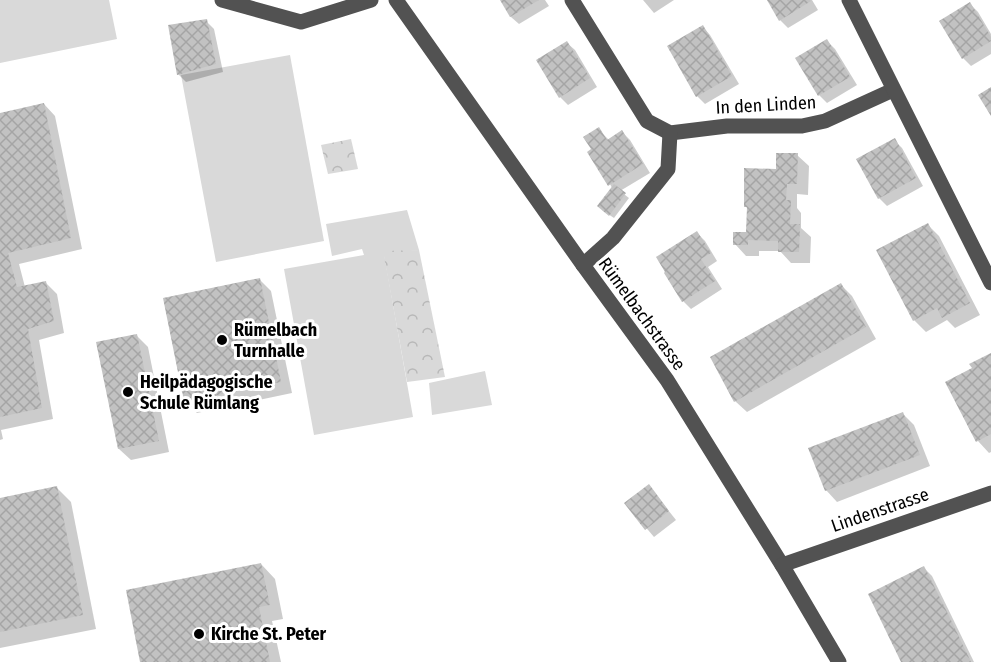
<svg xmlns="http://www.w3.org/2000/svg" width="991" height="662" font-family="'Fira Sans Condensed',sans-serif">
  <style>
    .grass { fill: #d9d9d9 }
    .park { fill: url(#park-crowns) }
    .shadow { fill: #0003 }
    .building { fill: url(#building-cross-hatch) }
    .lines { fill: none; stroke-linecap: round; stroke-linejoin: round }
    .minor { stroke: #525252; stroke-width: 15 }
    .poi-dot { fill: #000; stroke: #fff; stroke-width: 2 }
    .labels { text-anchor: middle; stroke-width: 6; stroke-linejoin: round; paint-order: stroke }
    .street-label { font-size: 18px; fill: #000; stroke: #fff }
    .poi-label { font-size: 18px; font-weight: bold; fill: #000; stroke: #fff; text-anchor: start }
  </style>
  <defs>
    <pattern id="park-crowns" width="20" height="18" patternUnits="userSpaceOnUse" patternTransform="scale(1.5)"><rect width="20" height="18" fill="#d9d9d9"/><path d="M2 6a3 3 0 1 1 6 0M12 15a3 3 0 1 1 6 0" fill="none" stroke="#b8b8b8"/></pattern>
    <pattern id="building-cross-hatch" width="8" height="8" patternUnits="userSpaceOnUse" patternTransform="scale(1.5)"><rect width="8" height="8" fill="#c2c2c2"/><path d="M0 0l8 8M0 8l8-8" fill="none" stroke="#a5a5a5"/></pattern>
  </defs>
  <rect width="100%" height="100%" fill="#fff"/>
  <g class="grass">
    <polygon points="0,0 109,0 117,39 0,63"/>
    <polygon points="290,55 324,241 216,262 181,75"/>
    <polygon points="407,210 419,250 384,254 413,417 314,435 284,269 364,255 362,249 332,256 326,224"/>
    <polygon points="485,371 492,405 432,415 429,383"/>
  </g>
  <g class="park">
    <polygon points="351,139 358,169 328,174 321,145"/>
    <polygon points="419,250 445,377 407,382 383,251"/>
  </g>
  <g class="shadow">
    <polygon points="501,0 545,0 549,6 519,24 511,17"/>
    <polygon points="643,0 674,0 654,13"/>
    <polygon points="768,0 812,0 818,10 788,28 780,20"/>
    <polygon points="970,4 978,12 991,34 991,54 971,66 963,58"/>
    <polygon points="206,21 214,29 223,72 186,82 178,74"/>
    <polygon points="703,27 710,35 739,84 705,104 697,96"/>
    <polygon points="827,41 835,49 857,85 827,103 819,95 798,59"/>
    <polygon points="567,43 575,50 597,87 568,105 560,97"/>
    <polygon points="44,104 55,116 82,249 19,264 25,287 46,283 57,294 64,333 39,340 53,419 1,430 3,439 0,440 0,115"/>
    <polygon points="598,129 609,140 622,132 630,140 650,173 620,191 629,198 614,218 602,210 612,188 593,150"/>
    <polygon points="894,140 902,148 923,186 887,206 879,198"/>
    <polygon points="797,155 809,166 808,195 797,194 797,208 801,213 801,228 811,237 810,263 791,263 780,251 759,251 759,256 746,256 735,244 748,233 749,210 745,206 777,170"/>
    <polygon points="927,224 939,236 980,315 955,328 947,320 926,332 914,320"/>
    <polygon points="697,233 705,241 717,261 708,267 722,289 691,309 683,301"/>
    <polygon points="260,280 271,291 292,393 197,413 185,401"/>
    <polygon points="841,285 852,296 876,339 747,412 735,401"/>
    <polygon points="137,336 148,347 169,452 131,460 119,449"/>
    <polygon points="991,354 991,452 989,453 978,441 947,382 974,369"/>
    <polygon points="903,414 914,425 930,466 837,502 826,490"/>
    <polygon points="649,486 676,520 654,537 626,504"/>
    <polygon points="57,488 71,502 96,629 0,648 0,499"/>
    <polygon points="261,564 275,579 283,619 272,621 281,662 142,662"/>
    <polygon points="924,568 932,576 974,662 902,662"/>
  </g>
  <g class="building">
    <polygon points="500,0 539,0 510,17"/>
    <polygon points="767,0 810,0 811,1 779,21"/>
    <polygon points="970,2 991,37 991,41 962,59 939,21"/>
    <polygon points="207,19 216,64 177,75 168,25"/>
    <polygon points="703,25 732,76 696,97 667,46"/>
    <polygon points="827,39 850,77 818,96 795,58"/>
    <polygon points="567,41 590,78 559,98 536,60"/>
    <polygon points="991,87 991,116 978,95"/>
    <polygon points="44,103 71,238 8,253 17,287 46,281 54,321 28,329 42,408 0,417 0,113"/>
    <polygon points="599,127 607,140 622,130 643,164 608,186 587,152 591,149 583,137"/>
    <polygon points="895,138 916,178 878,199 856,159"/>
    <polygon points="776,153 798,153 797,184 787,184 786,200 791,200 790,224 800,224 799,252 778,252 778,241 748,240 748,245 733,245 733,232 746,232 747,207 744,207 744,168 776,169"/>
    <polygon points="614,184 626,193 609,216 597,206"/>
    <polygon points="928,223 970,303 942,318 937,308 913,321 876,250"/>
    <polygon points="697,231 711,253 701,259 715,281 682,302 664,273 665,272 656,257"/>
    <polygon points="260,278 281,382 184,402 163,298"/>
    <polygon points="841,283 866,327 734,402 710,357"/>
    <polygon points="137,334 159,441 118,449 96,342"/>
    <polygon points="991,353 991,434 976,442 945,382 972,368 969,364"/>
    <polygon points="903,412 920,455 825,491 808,448"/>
    <polygon points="649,484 669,511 645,530 624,503"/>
    <polygon points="57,486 83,615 0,632 0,498"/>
    <polygon points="261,563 270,605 259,607 270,662 140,662 126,590"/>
    <polygon points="924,566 949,616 971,662 901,662 868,594"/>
  </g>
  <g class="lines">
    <g class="minor">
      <polyline points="222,0 301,22 371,0"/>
      <polyline points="396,0 583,265 667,380 782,565 839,662"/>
      <polyline points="572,0 647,121 670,133 727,126 802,126 825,121 893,90"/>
      <polyline points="849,0 991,283"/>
      <polyline points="583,265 613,238 668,169 670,133"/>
      <polyline points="782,565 991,493"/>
    </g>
  </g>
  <g class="poi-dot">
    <circle cx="222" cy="340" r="6"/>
    <circle cx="128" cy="392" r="6"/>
    <circle cx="199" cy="634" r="6"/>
  </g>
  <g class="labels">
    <g class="street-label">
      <text transform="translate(766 105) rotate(-3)" y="6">In den Linden</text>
      <text transform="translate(642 314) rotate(54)" y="6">Rümelbachstrasse</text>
      <text transform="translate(880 510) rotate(-19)" y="6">Lindenstrasse</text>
    </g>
    <g class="poi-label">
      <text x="234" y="336">Rümelbach<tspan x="234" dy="21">Turnhalle</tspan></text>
      <text x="140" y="388">Heilpädagogische<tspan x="140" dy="21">Schule Rümlang</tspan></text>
      <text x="211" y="640">Kirche St. Peter</text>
    </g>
  </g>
</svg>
